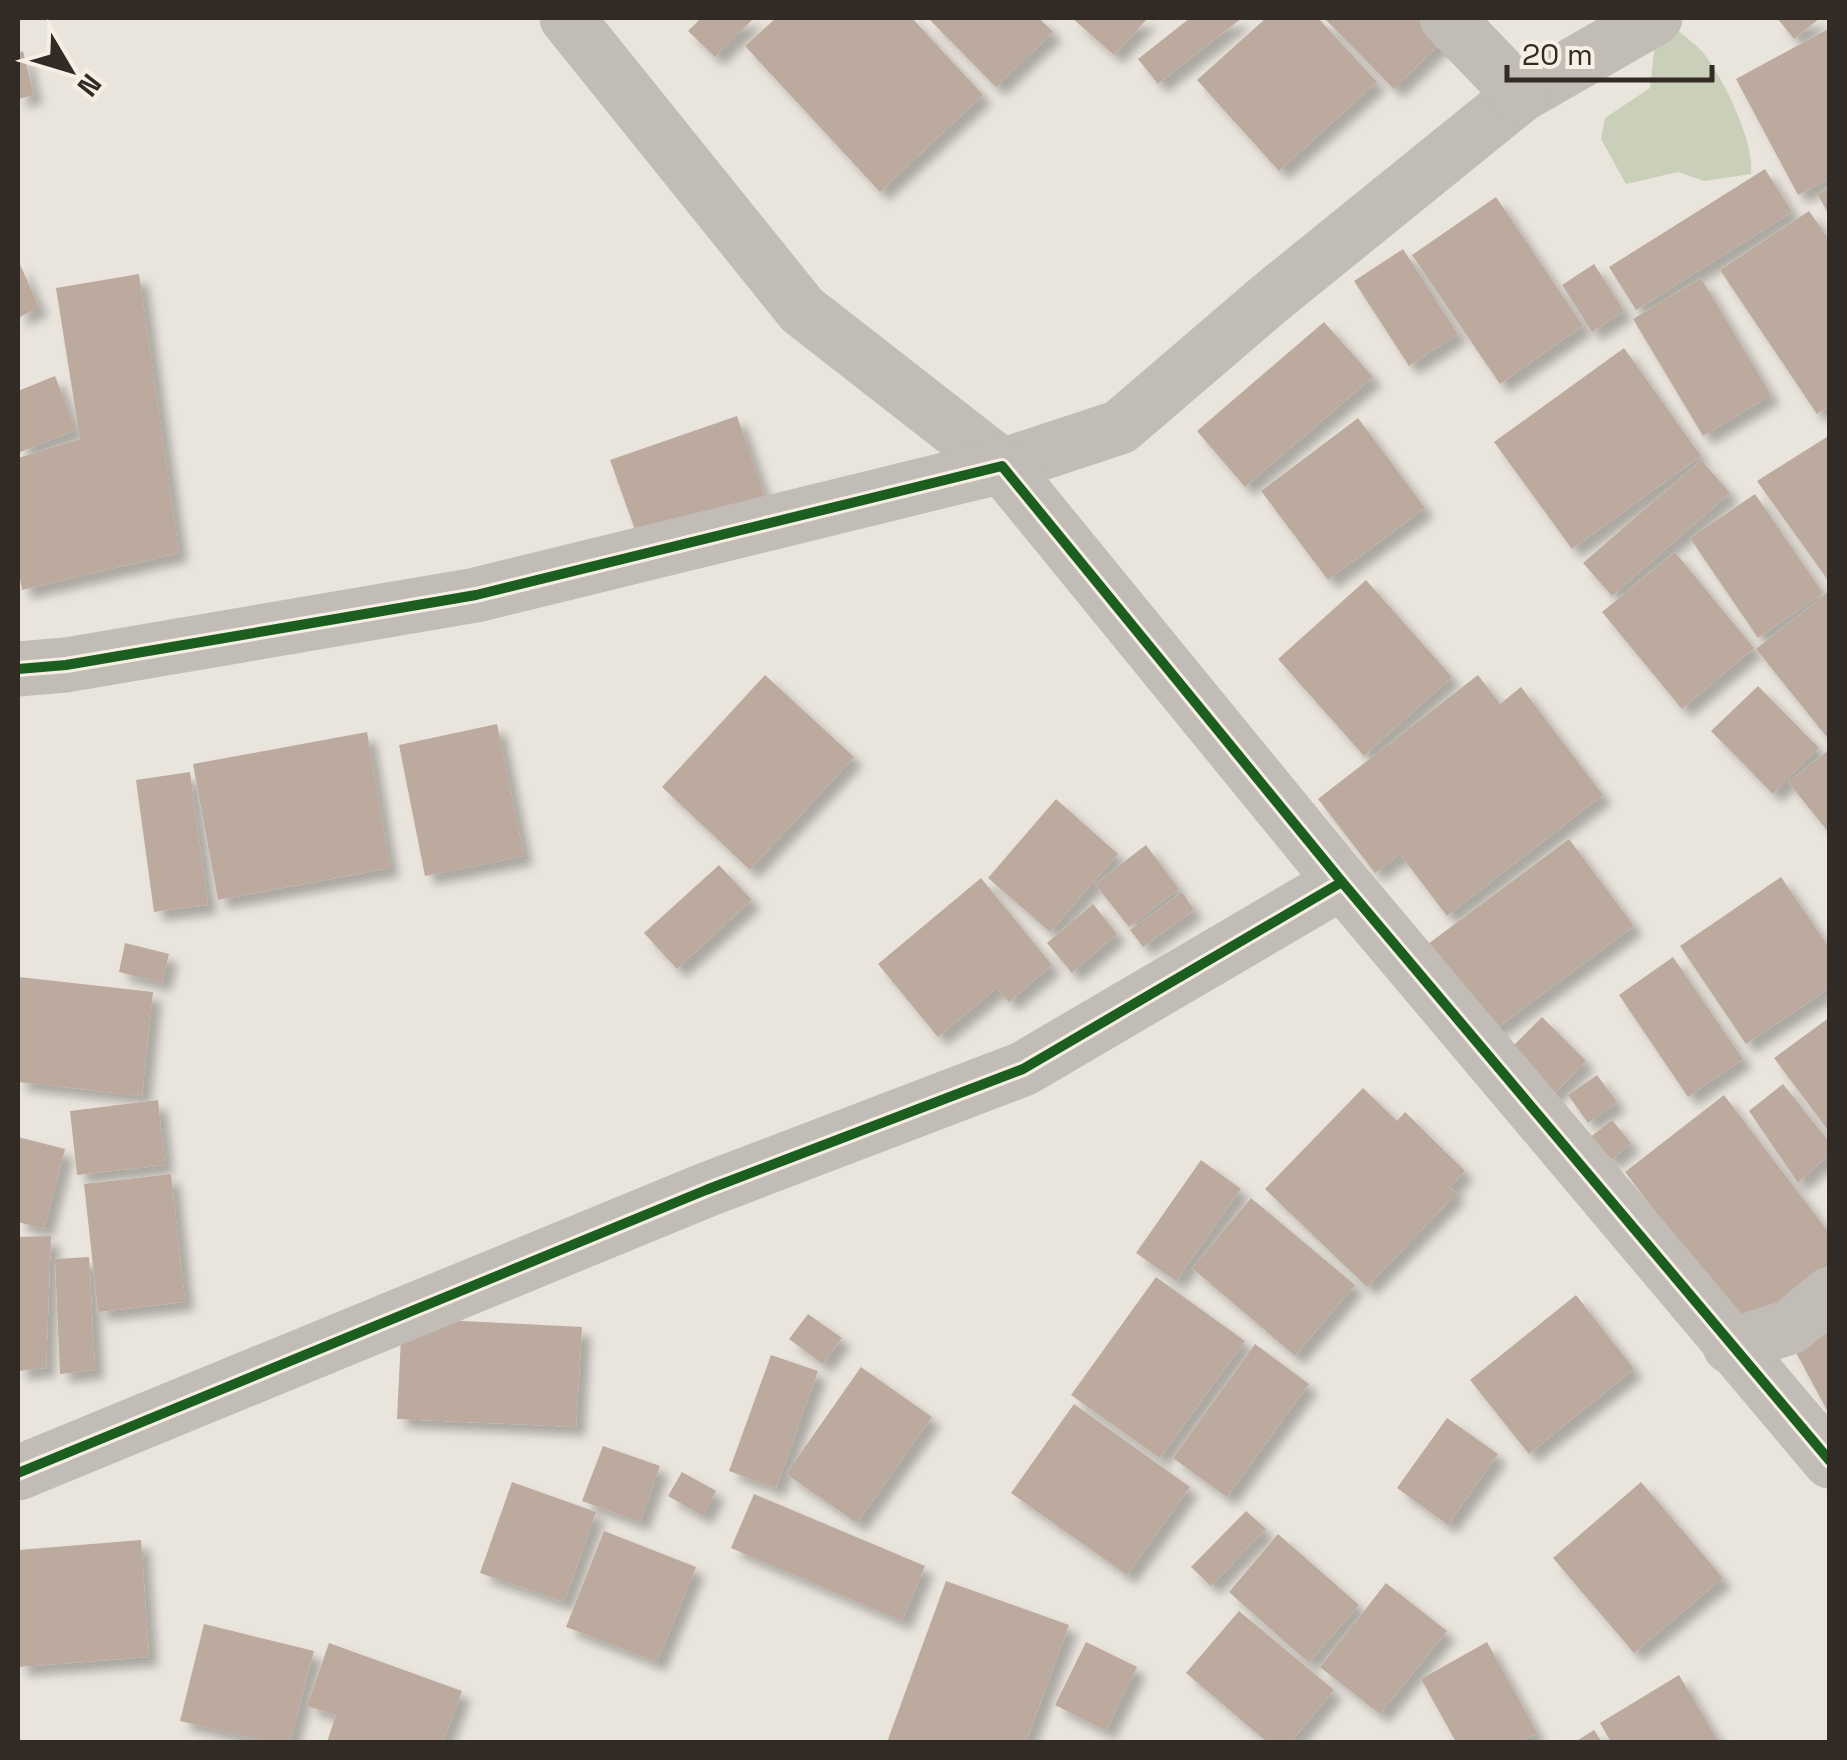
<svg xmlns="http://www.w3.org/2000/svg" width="1847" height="1760" font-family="'Space Grotesk',sans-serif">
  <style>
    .green { fill: #c9cfb8 }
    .building { fill: #bcaa9f; filter: url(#shadow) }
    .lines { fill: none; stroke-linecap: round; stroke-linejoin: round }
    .minor { stroke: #c2bcb6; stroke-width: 55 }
    .cycleway-casing { stroke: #f7efe3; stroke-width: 16 }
    .cycleway { stroke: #1b5e20; stroke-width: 10 }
  </style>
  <defs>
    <filter id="shadow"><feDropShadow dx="9" dy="9" stdDeviation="5" flood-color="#0004"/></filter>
  </defs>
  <rect width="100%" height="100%" fill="#e9e5dd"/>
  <path class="green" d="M1680 32C1688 39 1698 46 1704 54 1724 79 1755 143 1751 174L1704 181 1678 172 1626 184 1601 139 1605 118 1650 88 1655 42Z"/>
  <g class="building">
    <polygon points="701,18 754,18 715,57 688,31"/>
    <polygon points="776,18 912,18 983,95 880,192 745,46"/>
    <polygon points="928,18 1039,18 1053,32 996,87"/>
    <polygon points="1072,18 1148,18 1114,55"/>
    <polygon points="1190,18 1242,18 1158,84 1138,59"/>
    <polygon points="1266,18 1318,18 1377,82 1279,171 1197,80"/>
    <polygon points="1324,18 1422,18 1444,40 1394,89"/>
    <polygon points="1777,18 1820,18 1794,39"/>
    <polygon points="1830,28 1830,178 1798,195 1736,79"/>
    <polygon points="23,51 34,95 18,99 18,53"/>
    <polygon points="1765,169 1792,212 1636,310 1609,267"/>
    <polygon points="1830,187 1830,216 1817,194"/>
    <polygon points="1496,197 1583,326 1500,384 1412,255"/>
    <polygon points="1809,211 1830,241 1830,406 1817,414 1720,270"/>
    <polygon points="1403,249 1458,334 1409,366 1354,281"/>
    <polygon points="18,260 39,307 18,318"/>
    <polygon points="1594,264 1624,311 1592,332 1562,285"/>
    <polygon points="139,274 179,553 22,590 18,567 18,458 80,439 56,288"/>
    <polygon points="1701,278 1771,395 1703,436 1633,319"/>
    <polygon points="1324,322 1373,377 1245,487 1197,431"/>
    <polygon points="1624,348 1701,456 1572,549 1494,442"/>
    <polygon points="55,376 76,430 18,453 18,391"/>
    <polygon points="737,416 765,497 639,541 610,460"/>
    <polygon points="1358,418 1425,508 1328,580 1261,491"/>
    <polygon points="1830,435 1830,583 1757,481"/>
    <polygon points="1701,460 1730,493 1612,596 1583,563"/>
    <polygon points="1755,494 1823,593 1758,638 1690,538"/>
    <polygon points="1675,552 1754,648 1682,709 1602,612"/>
    <polygon points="1366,580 1452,677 1364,756 1278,659"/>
    <polygon points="1830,590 1830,741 1756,649"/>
    <polygon points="765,675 854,757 750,870 662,787"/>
    <polygon points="1478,675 1500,704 1521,687 1603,795 1447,916 1400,854 1375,873 1318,799"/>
    <polygon points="1758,686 1819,748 1773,794 1711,731"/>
    <polygon points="497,724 524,856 425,876 399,745"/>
    <polygon points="367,732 390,868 218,900 193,764"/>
    <polygon points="1830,749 1830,834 1788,782"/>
    <polygon points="190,772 208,905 154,912 136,780"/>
    <polygon points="1056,799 1118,854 1050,932 988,878"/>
    <polygon points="1569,839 1634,926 1489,1034 1424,947"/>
    <polygon points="1146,845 1179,889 1129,927 1095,884"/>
    <polygon points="719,865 752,900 677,969 644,933"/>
    <polygon points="1781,877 1830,949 1830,988 1746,1044 1680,946"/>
    <polygon points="981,878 1052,965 1009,1002 997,988 938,1037 878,964"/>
    <polygon points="1182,892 1194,910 1143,947 1130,930"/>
    <polygon points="1093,904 1117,934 1072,973 1047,943"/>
    <polygon points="125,943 169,954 162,983 119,972"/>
    <polygon points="1673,957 1743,1059 1688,1097 1619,995"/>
    <polygon points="19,977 153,992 142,1096 18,1082"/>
    <polygon points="1542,1017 1586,1061 1536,1112 1491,1068"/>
    <polygon points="1830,1017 1830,1133 1774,1058"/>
    <polygon points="1597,1075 1617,1102 1588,1123 1568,1095"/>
    <polygon points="1783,1084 1830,1143 1830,1154 1798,1183 1749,1111"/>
    <polygon points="1363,1088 1397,1121 1405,1112 1465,1171 1450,1187 1457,1193 1367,1287 1265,1189"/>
    <polygon points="1724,1095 1830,1234 1830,1275 1750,1336 1625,1172"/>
    <polygon points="158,1100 165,1165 77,1175 70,1111"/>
    <polygon points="1612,1120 1631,1143 1610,1161 1589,1138"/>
    <polygon points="18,1137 65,1149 44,1229 18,1222"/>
    <polygon points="1201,1160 1241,1189 1176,1281 1136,1253"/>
    <polygon points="171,1174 185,1302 98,1312 84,1184"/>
    <polygon points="1251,1198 1355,1285 1295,1356 1192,1268"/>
    <polygon points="51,1236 46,1368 18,1371 18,1237"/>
    <polygon points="89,1257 95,1370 60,1374 55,1259"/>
    <polygon points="1156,1277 1245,1341 1160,1458 1071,1395"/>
    <polygon points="1576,1295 1634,1369 1529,1454 1470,1380"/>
    <polygon points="808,1314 842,1338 823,1364 789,1339"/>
    <polygon points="402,1318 582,1327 576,1427 397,1419"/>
    <polygon points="1830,1323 1830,1416 1791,1343"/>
    <polygon points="1255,1344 1309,1384 1227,1497 1173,1458"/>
    <polygon points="771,1355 818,1371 776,1488 729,1471"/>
    <polygon points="861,1367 932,1417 857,1523 786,1474"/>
    <polygon points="1074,1404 1190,1487 1127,1575 1011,1493"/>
    <polygon points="1447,1418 1498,1454 1448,1525 1397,1488"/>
    <polygon points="603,1446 660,1466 640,1522 582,1501"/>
    <polygon points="682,1472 716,1491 703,1516 668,1496"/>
    <polygon points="512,1482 596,1512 564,1602 480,1573"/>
    <polygon points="1641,1482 1723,1578 1634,1653 1553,1558"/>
    <polygon points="754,1494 925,1566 902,1621 731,1548"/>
    <polygon points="1246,1511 1266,1529 1211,1586 1191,1567"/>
    <polygon points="604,1531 696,1567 657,1662 566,1627"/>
    <polygon points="1278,1534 1359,1605 1309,1663 1229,1592"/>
    <polygon points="141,1540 149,1657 18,1667 18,1550"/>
    <polygon points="946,1581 1069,1625 1026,1742 887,1742"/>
    <polygon points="1386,1583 1447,1631 1380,1714 1320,1667"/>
    <polygon points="1239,1611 1334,1690 1291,1742 1267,1742 1186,1673"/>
    <polygon points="204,1624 314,1651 290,1742 268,1742 180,1721"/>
    <polygon points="1086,1642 1137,1667 1106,1731 1055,1705"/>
    <polygon points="1487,1642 1537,1733 1520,1742 1456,1742 1421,1679"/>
    <polygon points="329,1643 462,1691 443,1742 327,1742 336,1715 307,1706"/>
    <polygon points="1679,1675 1719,1742 1611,1742 1600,1723"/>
    <polygon points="1594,1730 1602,1742 1575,1742"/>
  </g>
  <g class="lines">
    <g class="minor">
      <polyline points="567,18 802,310 1002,466 1120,427 1268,300 1521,95 1655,18"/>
      <polyline points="1447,18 1521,95"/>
      <polyline points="18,669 66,665 476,595 1002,466 1342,882 1830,1461"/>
      <polyline points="1730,1346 1790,1327 1830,1294"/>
      <polyline points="18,1473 706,1190 1023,1069 1342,882"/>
    </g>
    <g class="cycleway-casing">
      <g id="cycleway">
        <polyline points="18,669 66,665 476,595 1002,466 1342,882 1830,1461"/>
        <polyline points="18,1473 706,1190 1023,1069 1342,882"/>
      </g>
    </g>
    <use href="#cycleway" class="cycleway"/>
  </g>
  <rect width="1847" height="1760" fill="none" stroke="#322a25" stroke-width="40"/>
  <g transform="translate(70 70) rotate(128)" stroke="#f7efe3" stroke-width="8" paint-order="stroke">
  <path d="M0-8L18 38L0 25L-18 38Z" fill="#322a25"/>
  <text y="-15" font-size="28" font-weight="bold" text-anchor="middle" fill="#322a25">N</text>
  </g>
  <path d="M1507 65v15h205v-15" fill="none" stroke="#322a25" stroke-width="5"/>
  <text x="1522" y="65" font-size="30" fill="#322a25" stroke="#f7efe3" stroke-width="8" paint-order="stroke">20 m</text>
</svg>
